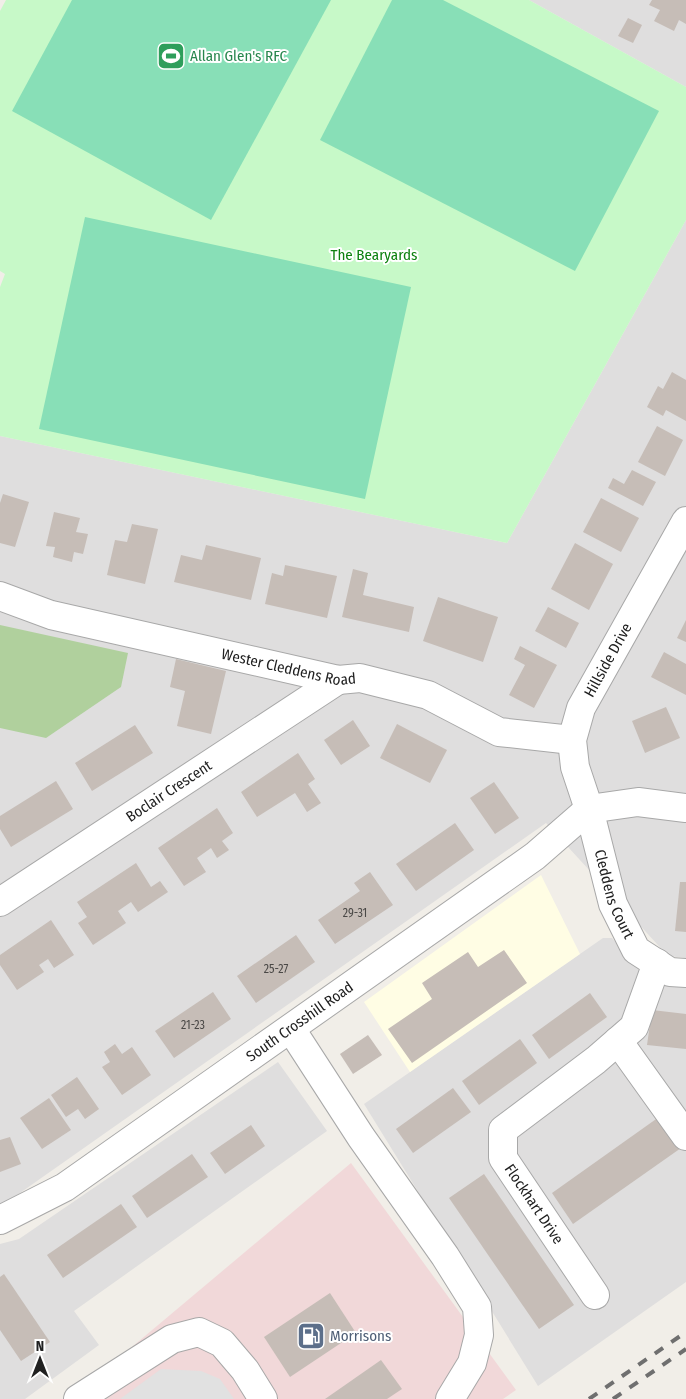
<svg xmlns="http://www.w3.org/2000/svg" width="686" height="1399" font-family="'Fira Sans Condensed',sans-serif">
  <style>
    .residential { fill: #dfdede }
    .commercial { fill: #f1d8d9 }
    .education { fill: #fffde4 }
    .forest { fill: #b0d09d }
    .park { fill: #c7f9c8 }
    .pitch { fill: #88dfb7 }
    .parking { fill: #e1e1e1 }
    .building { fill: #c6bdb7 }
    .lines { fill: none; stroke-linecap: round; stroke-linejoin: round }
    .minor-casing { stroke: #a8a8a8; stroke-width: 30 }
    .minor { stroke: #fff; stroke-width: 28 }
    .rail { stroke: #6f6f6f; stroke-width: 4; stroke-dasharray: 10 10; stroke-linecap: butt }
    .labels { text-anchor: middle; stroke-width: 4; stroke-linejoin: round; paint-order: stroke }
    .number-label { font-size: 12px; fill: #4a4846 }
    .leisure-label { font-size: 15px; fill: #27864d; stroke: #fff; text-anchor: start }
    .park-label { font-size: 15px; fill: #0d810f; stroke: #fff }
    .street-label { font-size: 15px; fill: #212121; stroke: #fff }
    .service-label { font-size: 15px; fill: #4e5e75; stroke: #fff; text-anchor: start }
  </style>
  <rect width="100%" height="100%" fill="#f1eee8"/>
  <g class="residential">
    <polygon points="529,0 686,0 686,87"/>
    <polygon points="686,220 686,958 668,956 546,823 0,1207 0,436 507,543"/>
    <polygon points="603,938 612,938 650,983 686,986 686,1282 538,1386 364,1104"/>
    <polygon points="278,1062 327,1131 74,1311 99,1345 25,1399 0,1399 0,1244 19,1239"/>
  </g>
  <polygon class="commercial" points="351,1163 516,1390 503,1399 70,1399"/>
  <polygon class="education" points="541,875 580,954 410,1072 364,1002"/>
  <polygon class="forest" points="0,625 128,653 121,687 46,738 0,728"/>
  <polygon class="park" points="6,0 529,0 686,87 686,220 507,543 0,436 0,287 5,274 0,271 0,11"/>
  <g class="pitch">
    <polygon points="72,0 331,0 211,220 12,111"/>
    <polygon points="392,0 443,0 659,111 575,271 320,140"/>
    <polygon points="85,217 411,287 365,499 39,429"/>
  </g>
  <polygon class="parking" points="161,1369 201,1371 220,1379 234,1399 120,1399"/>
  <g class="building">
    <polygon points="652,0 686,0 686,24 679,20 674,31 654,21 660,10 649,5"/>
    <polygon points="628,18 642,25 633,43 618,36"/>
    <polygon points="672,372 686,380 686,421 666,410 663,416 647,407 658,386 663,389"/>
    <polygon points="657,426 683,440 665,476 638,462"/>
    <polygon points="632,470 656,482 643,506 608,488 613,478 624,484"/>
    <polygon points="3,494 29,502 15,547 0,543 0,503"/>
    <polygon points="601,498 639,518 621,552 583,532"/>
    <polygon points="54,512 80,518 76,532 88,534 83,554 74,552 72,562 53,557 55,547 46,546"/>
    <polygon points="132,524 158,529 145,584 107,575 115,540 127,542"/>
    <polygon points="575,543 613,564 589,610 551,589"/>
    <polygon points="206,545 261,558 251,600 174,582 181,555 202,560"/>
    <polygon points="285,565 337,576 327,618 265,604 272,573 283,576"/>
    <polygon points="353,569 368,573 363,595 414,607 409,632 342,617"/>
    <polygon points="438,597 498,617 483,662 423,641"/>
    <polygon points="548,607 579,623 566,648 535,631"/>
    <polygon points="686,620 686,642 677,638"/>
    <polygon points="520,646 557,665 534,708 509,695 525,665 514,659"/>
    <polygon points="664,652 686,664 686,695 651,677"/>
    <polygon points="176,659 226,671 211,734 177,726 185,691 170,687"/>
    <polygon points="666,707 680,738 645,753 632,721"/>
    <polygon points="353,720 370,746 341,765 324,740"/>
    <polygon points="397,724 447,750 430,783 380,758"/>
    <polygon points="135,725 153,753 92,791 75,763"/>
    <polygon points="298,753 315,779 308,784 321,803 307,812 295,793 257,817 241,792"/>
    <polygon points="56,781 73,809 11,847 0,829 0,816"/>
    <polygon points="494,782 519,818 495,834 470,798"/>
    <polygon points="217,808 233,833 222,841 229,850 217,858 211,848 197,858 206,872 184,886 158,848"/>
    <polygon points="455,823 474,850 416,891 396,864"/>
    <polygon points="136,863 151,887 160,881 168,892 138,912 131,902 118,911 126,923 93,945 78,923 87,917 77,902"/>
    <polygon points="370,872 393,905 335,944 318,920 360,891 354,883"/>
    <polygon points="680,882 686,882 686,932 675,931"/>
    <polygon points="51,920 74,955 54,968 48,959 39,965 44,972 17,990 0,965 0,955"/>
    <polygon points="296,935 315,962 256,1003 237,976"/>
    <polygon points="504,950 527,983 412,1063 388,1029 432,999 422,983 468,952 478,967"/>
    <polygon points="213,992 231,1019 174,1058 155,1031"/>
    <polygon points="590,993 607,1017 549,1059 532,1035"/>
    <polygon points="652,1010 686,1014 686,1049 647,1045"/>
    <polygon points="368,1035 382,1055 353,1074 340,1054"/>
    <polygon points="520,1039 537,1063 479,1105 462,1081"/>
    <polygon points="115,1044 122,1054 132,1047 151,1075 122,1095 102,1067 110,1062 104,1052"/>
    <polygon points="77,1077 99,1109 85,1119 78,1109 66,1117 51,1095"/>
    <polygon points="453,1088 471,1112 413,1153 396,1129"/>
    <polygon points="49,1098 71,1130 42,1149 20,1118"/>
    <polygon points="659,1117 681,1148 573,1224 552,1193"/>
    <polygon points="251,1125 265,1146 225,1174 210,1153"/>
    <polygon points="10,1137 21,1164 0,1172 0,1140"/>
    <polygon points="192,1154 208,1177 147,1218 132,1196"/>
    <polygon points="484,1174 574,1305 539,1329 449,1198"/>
    <polygon points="121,1204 137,1227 63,1278 47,1255"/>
    <polygon points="4,1274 50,1342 21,1361 0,1330 0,1277"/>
    <polygon points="330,1293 356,1333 290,1377 264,1337"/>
    <polygon points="381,1360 402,1389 387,1399 325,1399"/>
  </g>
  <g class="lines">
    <g class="minor-casing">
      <g id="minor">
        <path id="s1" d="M686 521 581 708 572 740 575 767 589 809 613 904 636 950 670 972 686 973"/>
        <path id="s2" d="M0 596 51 615 338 680 360 678 428 695 499 732 572 740"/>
        <polyline points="589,809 638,802 686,808"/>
        <path id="s3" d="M0 902 338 680"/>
        <polyline points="291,1029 361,1137 445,1256 477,1307 479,1335 472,1363 450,1399"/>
        <polyline points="618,1041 686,1136"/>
        <path id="s4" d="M0 1220 65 1187 535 856 589 809"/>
        <polyline points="595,1295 503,1158 503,1130 596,1060 634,1027 657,963"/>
        <polyline points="78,1399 172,1339 199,1332 222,1343 245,1370 263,1399"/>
      </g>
    </g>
    <use href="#minor" class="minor"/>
    <g class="rail">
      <polyline points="589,1399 686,1332"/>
      <polyline points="613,1399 686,1349"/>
    </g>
  </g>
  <defs>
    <g id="stadium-square" transform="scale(1.4375)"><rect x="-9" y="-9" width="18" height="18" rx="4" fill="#2e9e5b" stroke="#fff"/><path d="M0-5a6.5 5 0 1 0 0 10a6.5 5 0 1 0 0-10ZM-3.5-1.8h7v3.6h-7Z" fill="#fff"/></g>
    <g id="fuel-square" transform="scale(1.4375)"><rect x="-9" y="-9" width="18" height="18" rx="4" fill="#5c6f8a" stroke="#fff"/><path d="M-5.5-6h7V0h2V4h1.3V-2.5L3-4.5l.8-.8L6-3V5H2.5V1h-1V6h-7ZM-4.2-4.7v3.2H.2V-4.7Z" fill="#fff"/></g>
  </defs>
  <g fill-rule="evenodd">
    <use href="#stadium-square" x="171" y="56"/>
    <use href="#fuel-square" x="311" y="1336"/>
  </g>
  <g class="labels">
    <g class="number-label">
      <text x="355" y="917">29-31</text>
      <text x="276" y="973">25-27</text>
      <text x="193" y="1029">21-23</text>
    </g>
    <g class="leisure-label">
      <text x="190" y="61">Allan Glen's RFC</text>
    </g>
    <g class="park-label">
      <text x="374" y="260">The Bearyards</text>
    </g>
    <g class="street-label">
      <text transform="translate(608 660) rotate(-61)" y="5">Hillside Drive</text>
      <text dy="5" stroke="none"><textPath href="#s2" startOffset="298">Wester Cleddens Road</textPath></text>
      <text dy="5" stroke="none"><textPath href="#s3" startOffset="202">Boclair Crescent</textPath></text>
      <text dy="5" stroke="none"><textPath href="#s1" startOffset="408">Cleddens Court</textPath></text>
      <text dy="5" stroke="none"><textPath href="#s4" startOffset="360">South Crosshill Road</textPath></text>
      <text transform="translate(534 1204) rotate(56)" y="5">Flockhart Drive</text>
    </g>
    <g class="service-label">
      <text x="330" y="1341">Morrisons</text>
    </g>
  </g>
  <g transform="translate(40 1359)" stroke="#ffffff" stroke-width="4" paint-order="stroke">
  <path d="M0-4L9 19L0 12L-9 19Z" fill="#212121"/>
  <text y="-8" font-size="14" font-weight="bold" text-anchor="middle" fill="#212121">N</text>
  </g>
</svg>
